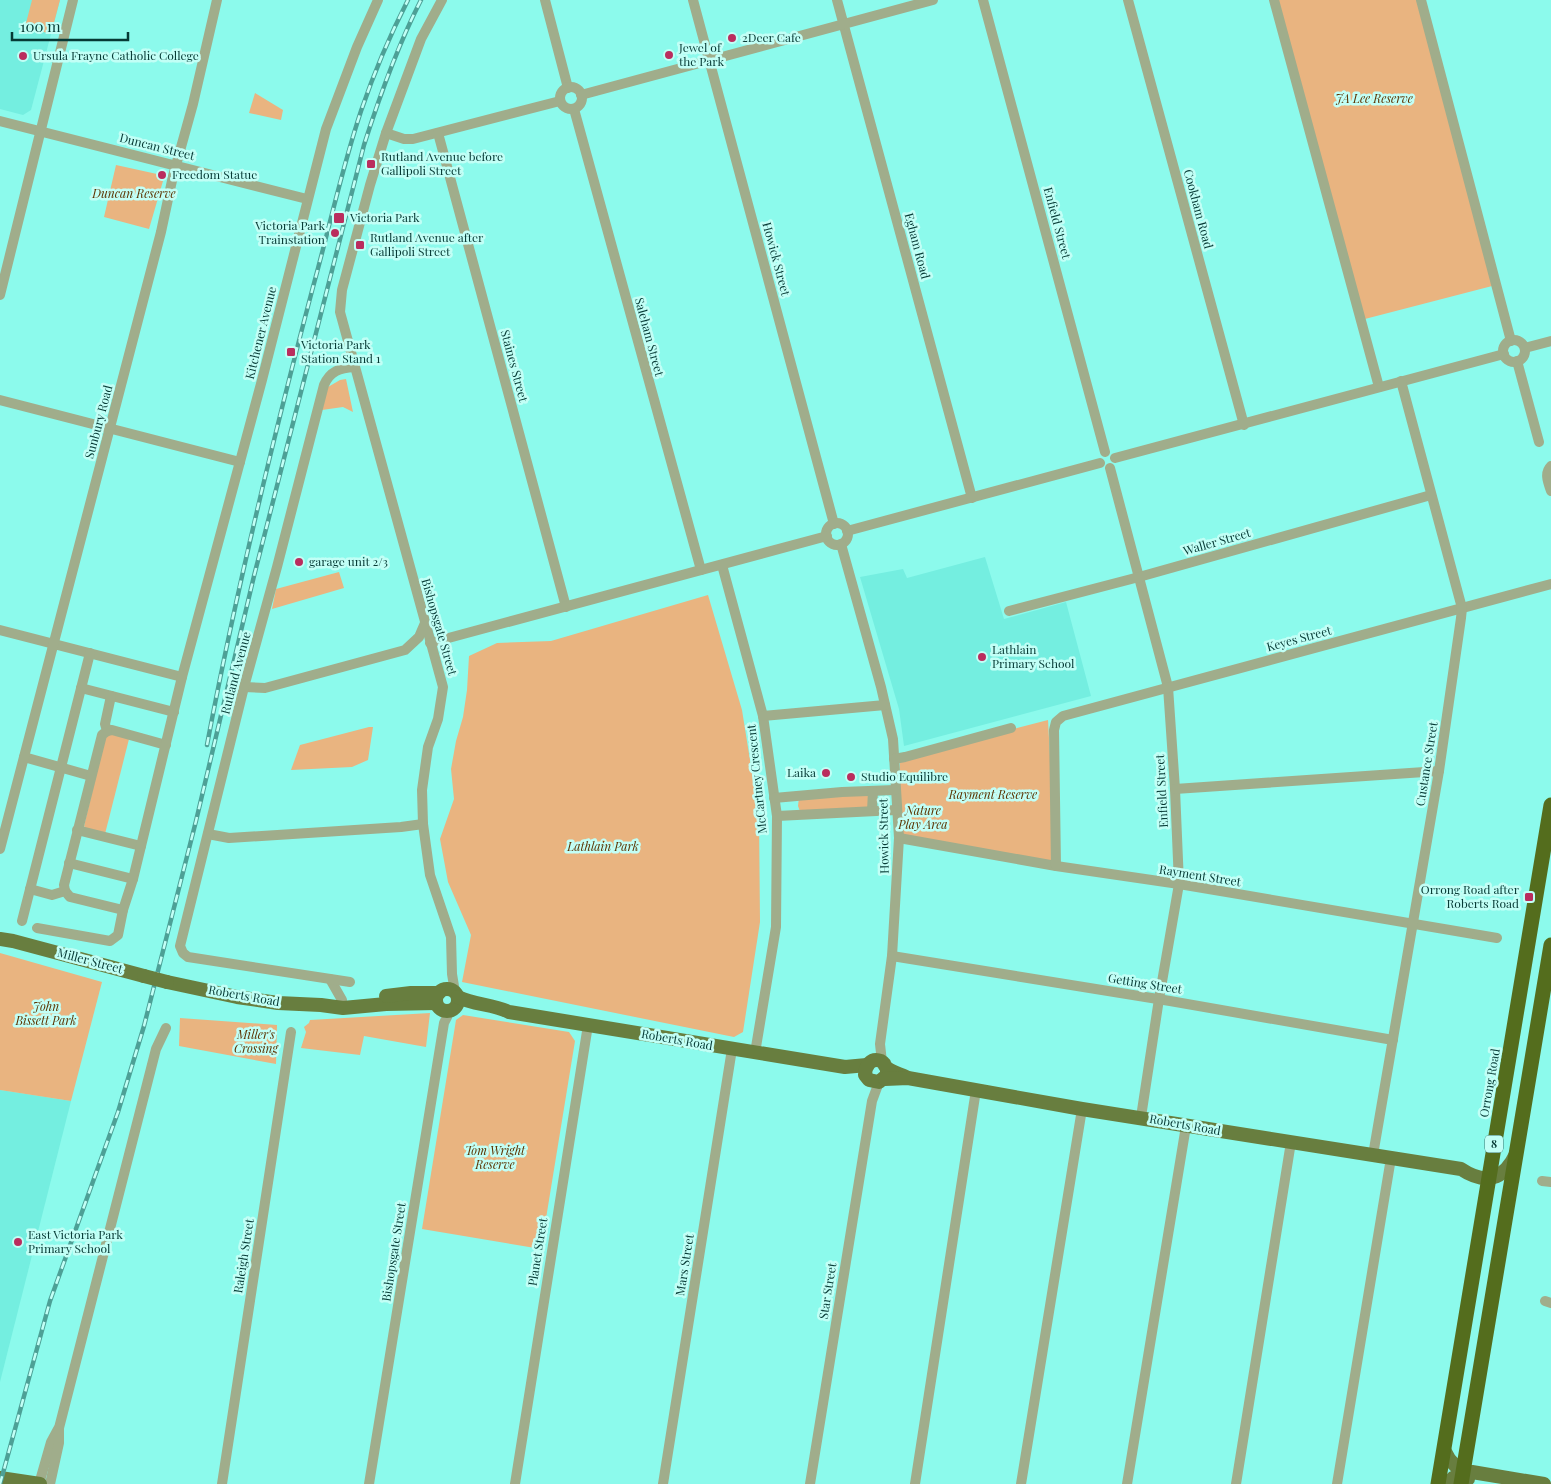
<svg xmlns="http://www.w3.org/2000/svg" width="1551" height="1484" font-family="'Playfair Display',serif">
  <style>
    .built { fill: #74eee0 }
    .green { fill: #e9b480 }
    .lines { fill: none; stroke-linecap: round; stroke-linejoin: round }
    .minor { stroke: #a0ad8b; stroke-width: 10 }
    .major { stroke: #687e3f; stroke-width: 14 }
    .highway { stroke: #546d1d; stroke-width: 15 }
    .rail-casing { stroke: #4da096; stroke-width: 4.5 }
    .rail { stroke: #c2fff6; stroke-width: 2.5; stroke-dasharray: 8; stroke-linecap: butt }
    .major-bridge { stroke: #687e3f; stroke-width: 14 }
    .poi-dot { fill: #ba2d5e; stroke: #c2fff6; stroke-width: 2 }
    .labels { text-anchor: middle; stroke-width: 5; stroke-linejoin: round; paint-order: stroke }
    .shield { fill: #c2fff6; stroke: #3e756f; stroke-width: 1 }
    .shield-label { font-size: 11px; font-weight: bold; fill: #063a35 }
    .poi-label { font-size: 12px; fill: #063a35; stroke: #c2fff6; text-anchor: start }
    .park-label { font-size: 12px; font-style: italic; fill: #5b3300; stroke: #c2fff6 }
    .street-label { font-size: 12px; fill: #063a35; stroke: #c2fff6 }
  </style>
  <rect width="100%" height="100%" fill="#8cfaec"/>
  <g class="built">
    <polygon points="0,0 60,0 31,110 23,115 0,109"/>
    <polygon points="985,557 1004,619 1066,602 1091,696 904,746 899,709 860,577 903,569 907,578"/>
    <polygon points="0,1090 71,1101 0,1382"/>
  </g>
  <g class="green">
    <polygon points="32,0 60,0 51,34 25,27"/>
    <polygon points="1274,0 1421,0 1496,285 1361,320"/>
    <polygon points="255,93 283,110 281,120 249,113"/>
    <polygon points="116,165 157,174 163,181 149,229 104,217"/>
    <polygon points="346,379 353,412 343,407 322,410 328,387 340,380"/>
    <polygon points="339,572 344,588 272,609 276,589"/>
    <polygon points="708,595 742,710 759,816 760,922 743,1032 734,1037 462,982 471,935 448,882 440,839 454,799 451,769 456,741 463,717 467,690 469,656 497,643 551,641"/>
    <polygon points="1048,720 1056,866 899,838 900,758"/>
    <polygon points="369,727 373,727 368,760 352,767 291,770 300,745"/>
    <polygon points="111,734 129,739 105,834 86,829 84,826 105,738"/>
    <polygon points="873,791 872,811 801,814 798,806 799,797"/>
    <polygon points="0,953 102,982 71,1101 0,1090"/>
    <polygon points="430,1013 426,1047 364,1036 360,1055 301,1048 306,1032 304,1027 309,1023 310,1020"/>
    <polygon points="463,1015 569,1032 575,1041 541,1249 422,1229 456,1020"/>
    <polygon points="180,1018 277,1025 276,1064 179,1046"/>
  </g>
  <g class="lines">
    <g class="minor">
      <polyline points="442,0 421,39 386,133 370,185 342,290 340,312 443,687 438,719 428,747 422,790 423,824 430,875 451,937 452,974 455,992"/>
      <polyline points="545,0 568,88"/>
      <polyline points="693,0 834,524"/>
      <polyline points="837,0 972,498"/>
      <polyline points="983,0 1105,452"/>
      <polyline points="1128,0 1244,425"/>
      <polyline points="1274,0 1379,387"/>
      <polyline points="1421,0 1511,341"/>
      <circle cx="571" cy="98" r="11"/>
      <polyline points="581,95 933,0"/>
      <polyline points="574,109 701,570"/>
      <polyline points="0,121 307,199"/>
      <polyline points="386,133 404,139 413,139 560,101"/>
      <polyline points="438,133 566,607"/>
      <polyline points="0,295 73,0"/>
      <circle cx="1514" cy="351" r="11"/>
      <polyline points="1525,348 1551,341"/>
      <polyline points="1517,361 1539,442"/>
      <polyline points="0,400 240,462"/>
      <polyline points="1115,458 1504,354"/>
      <path d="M1551 466C1544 473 1548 482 1551 491"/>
      <polyline points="1110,468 1168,687 1175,789 1179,884 1159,999 1141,1117"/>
      <circle cx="837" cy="534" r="11"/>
      <polyline points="847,531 1100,463"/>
      <polyline points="841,544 881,687 893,739 899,838 892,956 880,1044 882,1062"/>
      <polyline points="722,565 763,716 777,816 776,927 755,1053"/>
      <polyline points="1009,611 1139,577 1431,495"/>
      <polyline points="0,630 182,677"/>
      <polyline points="430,643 827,536"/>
      <polyline points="244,687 265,688 405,650 419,637 425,623"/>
      <polyline points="81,688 174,712"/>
      <polyline points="763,716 885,705"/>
      <polyline points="107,731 112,730 166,745"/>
      <polyline points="24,757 91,776"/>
      <polyline points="894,759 905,757 1011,728"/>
      <polyline points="1175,789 1439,771"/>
      <polyline points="774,798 842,792 895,790"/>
      <polyline points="872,811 873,791"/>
      <polyline points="777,816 896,810"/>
      <polyline points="77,830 141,846"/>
      <polyline points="208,834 229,838 401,827 423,824"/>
      <polyline points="899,838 1056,866 1179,884 1497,938"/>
      <polyline points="0,849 161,232 173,176 193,104 217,0"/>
      <polyline points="69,863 133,879"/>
      <polyline points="1056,866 1054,730 1056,722 1063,716 1551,584"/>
      <polyline points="30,889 52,895 65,891 70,897 123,910"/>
      <polyline points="65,891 64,885 102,735 107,731 105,724 111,696"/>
      <polyline points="22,921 90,653"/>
      <polyline points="37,928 110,941 118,935 123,910 133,879 182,677 262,380 326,129 357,47 378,0"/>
      <polyline points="892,956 1170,1001 1393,1040"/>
      <polyline points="330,979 342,1000"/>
      <path d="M350 982 188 957 183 953 180 946 244 687 277 567 324 385C330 371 340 368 354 367"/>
      <polyline points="1373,1155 1439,771 1461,618 1462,608 1401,381"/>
      <polyline points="1542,1181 1551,1182"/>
      <polyline points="1545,1301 1551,1303"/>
      <polyline points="39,1484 51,1442 58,1429"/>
      <polyline points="50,1484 59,1443 59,1428 156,1049 166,1028"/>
      <polyline points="222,1484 291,1032"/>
      <polyline points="369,1484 444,1023 450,1011"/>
      <polyline points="515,1484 588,1025"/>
      <polyline points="663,1484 732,1049"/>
      <polyline points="810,1484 872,1101 879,1082"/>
      <polyline points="915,1484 976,1090"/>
      <polyline points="1021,1484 1082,1109"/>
      <polyline points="1127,1484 1186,1126"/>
      <polyline points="1236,1484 1291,1142"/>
      <polyline points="1337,1484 1391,1158"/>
    </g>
    <g class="major">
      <polyline points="0,939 13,941 144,976"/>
      <polyline points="167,982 237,997 278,1003 321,1005 343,1008 386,1004 436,1003"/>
      <circle cx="447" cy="1000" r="11"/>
      <polyline points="386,996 411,993 439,993"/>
      <path d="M458 997C474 1005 493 1004 509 1012L845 1067 867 1065"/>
      <path d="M887 1068V1075L879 1082 869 1080 865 1075C865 1066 871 1057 881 1061 888 1065 881 1063 887 1068 891 1072 900 1074 906 1077"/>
      <path d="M885 1079 908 1078 1082 1109 1461 1169C1485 1185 1504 1180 1516 1154"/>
      <polyline points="1444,1450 1449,1459 1468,1479"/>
      <polyline points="0,1478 40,1484"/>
      <polyline points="1448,1484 1453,1478 1472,1472 1544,1484"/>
    </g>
    <g class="highway">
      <polyline points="1438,1484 1551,805"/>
      <polyline points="1461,1484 1551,945"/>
    </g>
    <g class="rail-casing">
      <g id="rail">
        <path d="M207 745C236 591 273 439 313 287 329 229 342 168 361 111 374 73 390 35 408 0"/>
        <path d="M0 1484 50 1301 118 1112 144 1026 196 821 254 576 364 145C380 95 397 47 421 0"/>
      </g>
    </g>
    <use href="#rail" class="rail"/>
    <polyline class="major-bridge" points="144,976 167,982"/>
  </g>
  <g class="poi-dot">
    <circle cx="732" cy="38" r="5"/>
    <circle cx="669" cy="55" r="5"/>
    <circle cx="23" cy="56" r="5"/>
    <rect x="366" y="159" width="10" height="10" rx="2.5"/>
    <circle cx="162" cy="175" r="5"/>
    <rect x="333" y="212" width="12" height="12" rx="2.5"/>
    <circle cx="335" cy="233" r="5"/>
    <rect x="355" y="240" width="10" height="10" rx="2.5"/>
    <rect x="286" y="347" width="10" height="10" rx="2.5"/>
    <circle cx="299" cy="562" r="5"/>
    <circle cx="982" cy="657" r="5"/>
    <circle cx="826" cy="773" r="5"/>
    <circle cx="851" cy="777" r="5"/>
    <rect x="1524" y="892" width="10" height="10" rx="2.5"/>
    <circle cx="18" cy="1242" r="5"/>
  </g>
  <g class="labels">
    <rect class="shield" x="1485" y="1135.5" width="18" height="17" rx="4"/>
    <g class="shield-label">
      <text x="1494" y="1148">8</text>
    </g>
    <g class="poi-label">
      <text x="742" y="42">2Deer Cafe</text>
      <text x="679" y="52">Jewel of<tspan x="679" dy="14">the Park</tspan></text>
      <text x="33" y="60">Ursula Frayne Catholic College</text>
      <text x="381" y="161">Rutland Avenue before<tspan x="381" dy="14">Gallipoli Street</tspan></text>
      <text x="172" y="179">Freedom Statue</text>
      <text x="350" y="222">Victoria Park</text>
      <text x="325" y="230" text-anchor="end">Victoria Park<tspan x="325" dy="14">Trainstation</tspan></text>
      <text x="370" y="242">Rutland Avenue after<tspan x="370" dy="14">Gallipoli Street</tspan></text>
      <text x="301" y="349">Victoria Park<tspan x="301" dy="14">Station Stand 1</tspan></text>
      <text x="309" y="566">garage unit 2/3</text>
      <text x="992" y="654">Lathlain<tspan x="992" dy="14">Primary School</tspan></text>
      <text x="816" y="777" text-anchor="end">Laika</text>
      <text x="861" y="781">Studio Equilibre</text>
      <text x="1519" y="894" text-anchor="end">Orrong Road after<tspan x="1519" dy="14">Roberts Road</tspan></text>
      <text x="28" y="1239">East Victoria Park<tspan x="28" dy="14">Primary School</tspan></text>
    </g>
    <g class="park-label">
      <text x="1374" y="103">JA Lee Reserve</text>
      <text x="134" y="198">Duncan Reserve</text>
      <text x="993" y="799">Rayment Reserve</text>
      <text x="923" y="815">Nature<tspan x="923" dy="14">Play Area</tspan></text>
      <text x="603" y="851">Lathlain Park</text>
      <text x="46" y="1011">John<tspan x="46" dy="14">Bissett Park</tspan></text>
      <text x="256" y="1039">Miller's<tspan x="256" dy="14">Crossing</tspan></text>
      <text x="495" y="1155">Tom Wright<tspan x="495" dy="14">Reserve</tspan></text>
    </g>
    <g class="street-label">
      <text transform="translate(157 147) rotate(14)" y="4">Duncan Street</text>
      <text transform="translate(1198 209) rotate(75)" y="4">Cookham Road</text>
      <text transform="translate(1057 223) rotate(75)" y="4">Enfield Street</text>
      <text transform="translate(917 246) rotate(75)" y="4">Egham Road</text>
      <text transform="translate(776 259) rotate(75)" y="4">Howick Street</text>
      <text transform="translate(261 333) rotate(-76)" y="4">Kitchener Avenue</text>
      <text transform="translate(649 337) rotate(75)" y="4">Saleham Street</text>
      <text transform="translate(514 366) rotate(75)" y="4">Staines Street</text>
      <text transform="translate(99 422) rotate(-75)" y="4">Sunbury Road</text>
      <text transform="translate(1217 542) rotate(-16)" y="4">Waller Street</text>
      <text transform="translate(439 627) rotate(74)" y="4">Bishopsgate Street</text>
      <text transform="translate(1299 639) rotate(-15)" y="4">Keyes Street</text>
      <text transform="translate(236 673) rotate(-75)" y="4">Rutland Avenue</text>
      <text transform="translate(1427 764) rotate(-81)" y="4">Custance Street</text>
      <text transform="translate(757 779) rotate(-96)" y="4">McCartney Crescent</text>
      <text transform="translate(1162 791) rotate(-93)" y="4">Enfield Street</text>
      <text transform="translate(884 836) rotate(-91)" y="4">Howick Street</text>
      <text transform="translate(1200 876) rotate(9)" y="4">Rayment Street</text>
      <text transform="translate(90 961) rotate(15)" y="4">Miller Street</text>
      <text transform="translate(1145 984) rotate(9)" y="4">Getting Street</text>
      <text transform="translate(244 996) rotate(10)" y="4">Roberts Road</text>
      <text transform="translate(677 1040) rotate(10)" y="4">Roberts Road</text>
      <text transform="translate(1490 1083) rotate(-80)" y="4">Orrong Road</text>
      <text transform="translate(1185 1125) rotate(10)" y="4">Roberts Road</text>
      <text transform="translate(394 1252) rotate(-81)" y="4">Bishopsgate Street</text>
      <text transform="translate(538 1252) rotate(-81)" y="4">Planet Street</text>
      <text transform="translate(244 1256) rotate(-81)" y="4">Raleigh Street</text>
      <text transform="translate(685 1265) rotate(-81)" y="4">Mars Street</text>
      <text transform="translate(828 1291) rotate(-81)" y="4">Star Street</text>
    </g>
  </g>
  <path d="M12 32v8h116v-8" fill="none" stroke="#063a35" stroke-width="2.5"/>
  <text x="20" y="32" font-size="15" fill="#063a35" stroke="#c2fff6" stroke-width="4" paint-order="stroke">100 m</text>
</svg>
